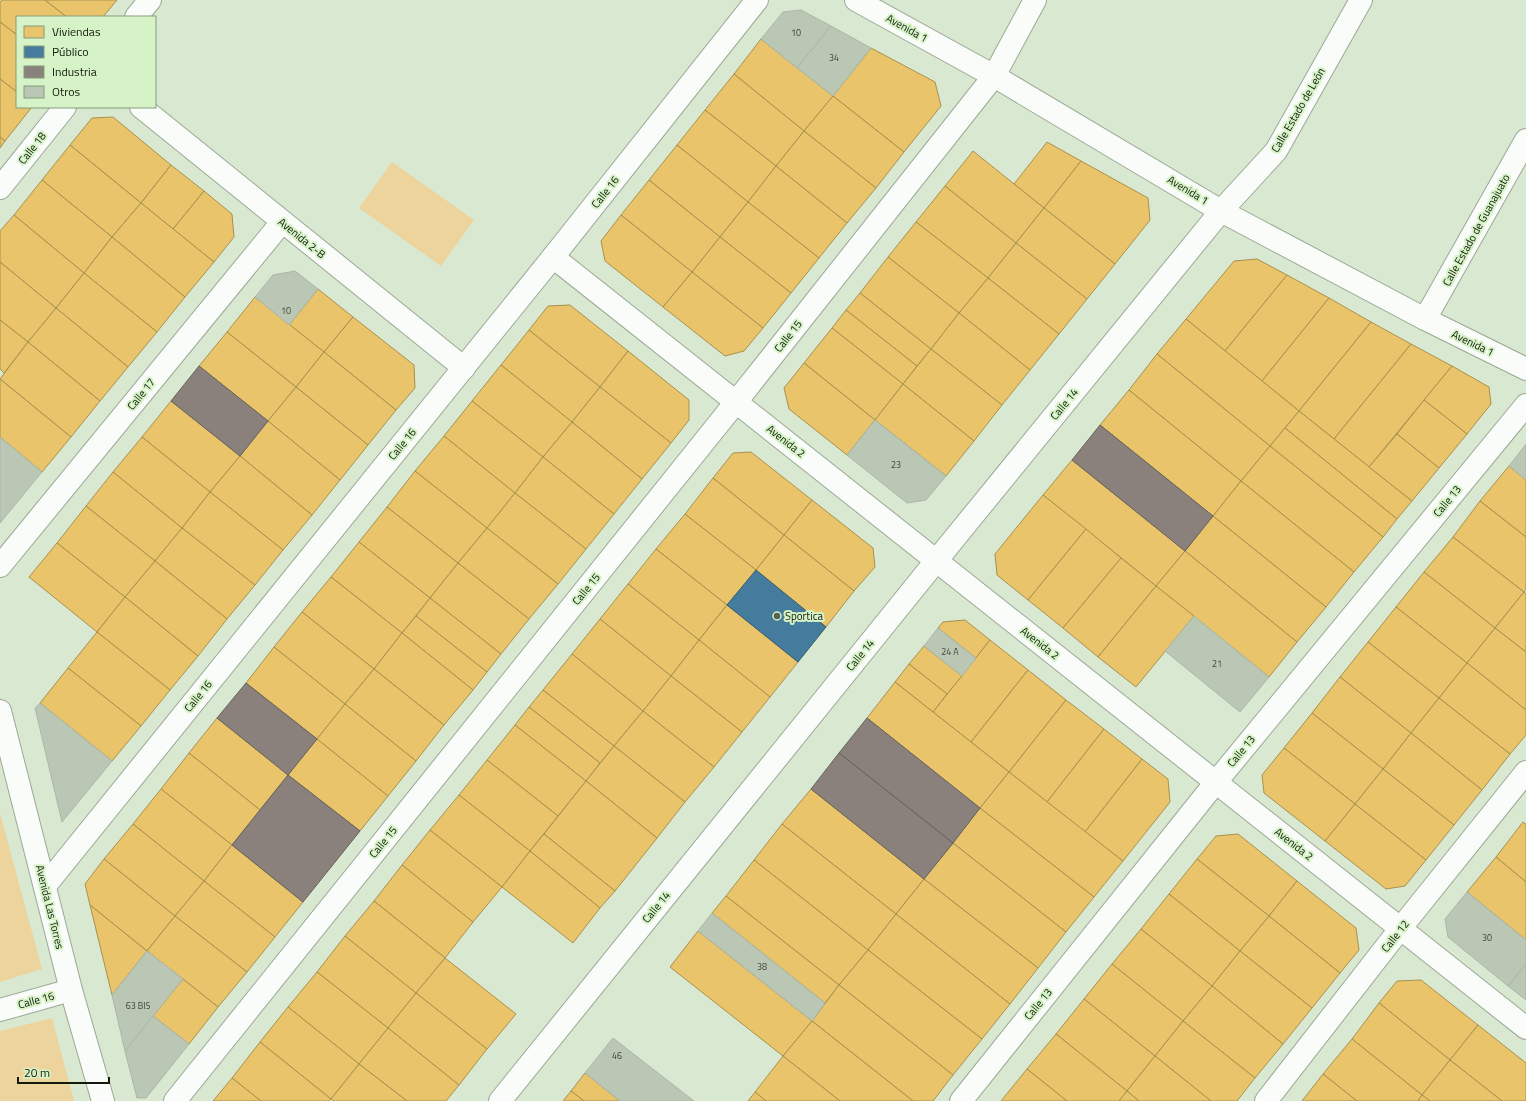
<svg xmlns="http://www.w3.org/2000/svg" width="1526" height="1101" font-family="'Titillium Web',sans-serif">
  <style>
    .green { fill: #edd49d }
    .homes { fill: #e9c46a; stroke: #a8914e }
    .public { fill: #457b9d; stroke: #355e71 }
    .industry { fill: #8a817c; stroke: #66625a }
    .building { fill: #bbc7b5; stroke: #abb6a5 }
    .lines { fill: none; stroke-linecap: round; stroke-linejoin: round }
    .minor-casing { stroke: #9ca896; stroke-width: 24 }
    .tertiary-casing { stroke: #9ca896; stroke-width: 24 }
    .minor { stroke: #f9fcf8; stroke-width: 22 }
    .tertiary { stroke: #f9fcf8; stroke-width: 22 }
    .poi-dot { fill: #576250; stroke: #d6f2c7; stroke-width: 1.5 }
    .labels { text-anchor: middle; stroke-width: 4; stroke-linejoin: round; paint-order: stroke }
    .number-label { font-size: 9px; fill: #3c4536 }
    .street-label { font-size: 11px; fill: #111a0b; stroke: #d6f2c7 }
    .poi-label { font-size: 11px; fill: #111a0b; stroke: #d6f2c7; text-anchor: start }
  </style>
  <rect width="100%" height="100%" fill="#d9e8d1"/>
  <g class="green">
    <polygon points="392,162 474,220 441,266 359,208"/>
    <polygon points="0,813 42,969 0,982"/>
    <polygon points="52,1018 74,1101 0,1101 0,1031"/>
  </g>
  <g class="homes">
    <polygon points="2,0 45,0 67,17 17,17 17,35 0,22 0,2"/>
    <polygon points="45,0 117,0 103,17 67,17"/>
    <polygon points="0,22 17,35 17,92 0,79"/>
    <polygon points="761,39 833,96 804,131 734,74"/>
    <polygon points="871,48 935,82 941,106 904,152 833,96"/>
    <polygon points="734,74 804,131 776,166 705,110"/>
    <polygon points="0,79 17,92 17,107 32,107 5,141 0,137"/>
    <polygon points="833,96 904,152 876,188 804,131"/>
    <polygon points="705,110 776,166 748,202 677,145"/>
    <polygon points="113,117 171,165 141,203 70,145 92,118"/>
    <polygon points="804,131 876,188 847,223 776,166"/>
    <polygon points="0,137 5,141 0,148"/>
    <polygon points="1047,142 1081,161 1044,208 1014,184"/>
    <polygon points="70,145 141,203 112,237 42,180"/>
    <polygon points="677,145 748,202 720,237 649,180"/>
    <polygon points="973,151 1044,208 1016,243 945,186"/>
    <polygon points="1081,161 1148,198 1150,220 1115,264 1044,208"/>
    <polygon points="171,165 204,191 173,229 141,203"/>
    <polygon points="776,166 847,223 819,258 748,202"/>
    <polygon points="42,180 112,237 84,273 14,215"/>
    <polygon points="649,180 720,237 692,272 621,215"/>
    <polygon points="945,186 1016,243 988,278 916,222"/>
    <polygon points="204,191 232,214 234,237 214,262 173,229"/>
    <polygon points="748,202 819,258 791,293 720,237"/>
    <polygon points="141,203 214,262 185,297 112,237"/>
    <polygon points="1044,208 1115,264 1087,299 1016,243"/>
    <polygon points="14,215 84,273 56,308 0,262 0,231"/>
    <polygon points="621,215 692,272 663,307 605,261 601,241"/>
    <polygon points="916,222 988,278 959,313 888,257"/>
    <polygon points="112,237 185,297 157,332 84,273"/>
    <polygon points="720,237 791,293 763,328 692,272"/>
    <polygon points="1016,243 1087,299 1059,334 988,278"/>
    <polygon points="888,257 959,313 931,349 860,293"/>
    <polygon points="1257,259 1287,275 1225,351 1186,319 1234,261"/>
    <polygon points="0,262 56,308 28,342 0,320"/>
    <polygon points="692,272 763,328 744,351 725,356 663,307"/>
    <polygon points="84,273 157,332 128,367 56,308"/>
    <polygon points="1287,275 1329,298 1262,381 1225,351"/>
    <polygon points="988,278 1059,334 1030,370 959,313"/>
    <polygon points="318,289 353,317 324,352 289,325"/>
    <polygon points="860,293 931,349 917,366 846,310"/>
    <polygon points="255,297 324,352 296,387 227,332"/>
    <polygon points="1329,298 1371,322 1299,411 1262,381"/>
    <polygon points="570,305 628,351 600,387 529,330 548,306"/>
    <polygon points="56,308 128,367 100,401 28,342"/>
    <polygon points="846,310 917,366 903,384 832,328"/>
    <polygon points="959,313 1030,370 1002,405 931,349"/>
    <polygon points="353,317 414,365 415,388 396,410 324,352"/>
    <polygon points="1186,319 1299,411 1270,446 1157,354"/>
    <polygon points="0,320 28,342 4,373 0,369"/>
    <polygon points="1371,322 1411,344 1334,439 1299,411"/>
    <polygon points="832,328 903,384 875,420 804,363"/>
    <polygon points="529,330 600,387 572,422 501,365"/>
    <polygon points="227,332 296,387 268,421 199,366"/>
    <polygon points="28,342 100,401 71,437 0,379"/>
    <polygon points="1411,344 1452,366 1369,467 1334,439"/>
    <polygon points="931,349 1002,405 974,441 903,384"/>
    <polygon points="628,351 689,400 689,420 671,443 600,387"/>
    <polygon points="324,352 396,410 368,445 296,387"/>
    <polygon points="1157,354 1270,446 1241,481 1129,390"/>
    <polygon points="804,363 875,420 847,455 789,409 784,388"/>
    <polygon points="501,365 572,422 543,457 472,401"/>
    <polygon points="1452,366 1489,387 1491,404 1467,434 1424,400"/>
    <polygon points="0,379 71,437 42,472 0,437"/>
    <polygon points="903,384 974,441 946,476 875,420"/>
    <polygon points="296,387 368,445 340,480 268,421"/>
    <polygon points="600,387 671,443 642,479 572,422"/>
    <polygon points="1129,390 1241,481 1213,516 1100,425"/>
    <polygon points="1424,400 1467,434 1439,468 1397,434"/>
    <polygon points="171,401 240,456 210,492 142,437"/>
    <polygon points="472,401 543,457 515,493 444,436"/>
    <polygon points="1299,411 1412,501 1397,519 1285,428"/>
    <polygon points="268,421 340,480 312,515 240,456"/>
    <polygon points="572,422 642,479 614,514 543,457"/>
    <polygon points="1285,428 1397,519 1383,537 1270,446"/>
    <polygon points="1397,434 1439,468 1412,501 1369,467"/>
    <polygon points="444,436 515,493 487,528 415,471"/>
    <polygon points="142,437 210,492 182,528 113,472"/>
    <polygon points="1270,446 1383,537 1354,572 1241,481"/>
    <polygon points="751,452 812,500 784,535 713,478 733,453"/>
    <polygon points="240,456 312,515 283,550 210,492"/>
    <polygon points="543,457 614,514 586,549 515,493"/>
    <polygon points="1072,460 1185,551 1156,586 1043,495"/>
    <polygon points="1509,466 1526,480 1526,537 1480,501"/>
    <polygon points="415,471 487,528 458,563 387,507"/>
    <polygon points="113,472 182,528 155,561 86,506"/>
    <polygon points="713,478 784,535 756,570 685,514"/>
    <polygon points="1241,481 1354,572 1326,607 1213,516"/>
    <polygon points="210,492 283,550 255,585 182,528"/>
    <polygon points="515,493 586,549 558,584 487,528"/>
    <polygon points="1043,495 1086,529 1028,600 997,575 995,554"/>
    <polygon points="812,500 873,548 875,567 854,591 784,535"/>
    <polygon points="1480,501 1526,537 1526,589 1524,592 1453,537"/>
    <polygon points="86,506 155,561 125,597 57,543"/>
    <polygon points="387,507 458,563 430,598 359,542"/>
    <polygon points="685,514 756,570 727,605 656,549"/>
    <polygon points="1213,516 1326,607 1297,642 1185,551"/>
    <polygon points="182,528 255,585 227,619 155,561"/>
    <polygon points="487,528 558,584 529,619 458,563"/>
    <polygon points="1086,529 1121,558 1063,628 1028,600"/>
    <polygon points="784,535 854,591 826,627 756,570"/>
    <polygon points="1453,537 1524,592 1495,628 1424,572"/>
    <polygon points="359,542 430,598 402,633 331,577"/>
    <polygon points="57,543 125,597 97,632 29,577"/>
    <polygon points="656,549 727,605 699,640 628,584"/>
    <polygon points="1185,551 1297,642 1269,677 1156,586"/>
    <polygon points="1121,558 1156,586 1098,657 1063,628"/>
    <polygon points="155,561 227,619 198,656 125,597"/>
    <polygon points="458,563 529,619 501,654 430,598"/>
    <polygon points="1424,572 1495,628 1467,663 1396,607"/>
    <polygon points="331,577 402,633 374,669 302,612"/>
    <polygon points="628,584 699,640 671,676 600,619"/>
    <polygon points="1156,586 1194,616 1136,687 1098,657"/>
    <polygon points="1524,592 1526,594 1526,652 1495,628"/>
    <polygon points="125,597 198,656 170,690 97,632"/>
    <polygon points="430,598 501,654 487,672 416,616"/>
    <polygon points="727,605 798,662 770,697 699,640"/>
    <polygon points="1396,607 1467,663 1439,698 1368,642"/>
    <polygon points="302,612 374,669 345,704 274,647"/>
    <polygon points="416,616 487,672 473,690 402,633"/>
    <polygon points="600,619 671,676 643,711 572,654"/>
    <polygon points="965,620 990,640 976,658 938,628 943,622"/>
    <polygon points="1495,628 1526,652 1526,710 1467,663"/>
    <polygon points="97,632 170,690 141,726 68,668"/>
    <polygon points="402,633 473,690 444,725 374,669"/>
    <polygon points="699,640 770,697 742,732 671,676"/>
    <polygon points="990,640 1028,670 971,742 933,712"/>
    <polygon points="1368,642 1439,698 1411,733 1340,677"/>
    <polygon points="924,646 962,676 947,694 909,664"/>
    <polygon points="274,647 345,704 317,739 246,683"/>
    <polygon points="572,654 643,711 614,746 543,690"/>
    <polygon points="1467,663 1526,710 1526,735 1510,754 1439,698"/>
    <polygon points="909,664 947,694 933,712 895,682"/>
    <polygon points="68,668 141,726 112,761 40,703"/>
    <polygon points="374,669 444,725 416,761 345,704"/>
    <polygon points="1028,670 1066,700 1009,772 971,742"/>
    <polygon points="671,676 742,732 714,767 643,711"/>
    <polygon points="1340,677 1411,733 1383,769 1312,713"/>
    <polygon points="895,682 1009,772 980,808 867,718"/>
    <polygon points="543,690 614,746 600,763 529,707"/>
    <polygon points="1439,698 1510,754 1482,790 1411,733"/>
    <polygon points="1066,700 1104,729 1047,802 1009,772"/>
    <polygon points="345,704 416,761 388,796 317,739"/>
    <polygon points="529,707 600,763 586,781 515,725"/>
    <polygon points="643,711 714,767 685,802 614,746"/>
    <polygon points="1312,713 1383,769 1355,804 1284,748"/>
    <polygon points="217,718 288,775 260,810 189,753"/>
    <polygon points="515,725 586,781 558,816 487,760"/>
    <polygon points="1104,729 1142,759 1085,832 1047,802"/>
    <polygon points="1411,733 1482,790 1454,825 1383,769"/>
    <polygon points="317,739 388,796 360,831 288,775"/>
    <polygon points="614,746 685,802 657,838 586,781"/>
    <polygon points="1284,748 1355,804 1325,841 1264,793 1262,775"/>
    <polygon points="189,753 260,810 232,845 161,789"/>
    <polygon points="1142,759 1168,779 1170,802 1123,861 1085,832"/>
    <polygon points="487,760 558,816 530,851 459,795"/>
    <polygon points="1383,769 1454,825 1426,860 1355,804"/>
    <polygon points="1009,772 1123,861 1094,897 980,808"/>
    <polygon points="586,781 657,838 615,891 544,834"/>
    <polygon points="161,789 232,845 204,881 133,824"/>
    <polygon points="811,789 924,879 896,914 782,824"/>
    <polygon points="459,795 530,851 502,887 430,830"/>
    <polygon points="1355,804 1426,860 1405,886 1386,889 1325,841"/>
    <polygon points="980,808 1094,897 1066,932 953,843"/>
    <polygon points="1523,822 1526,824 1526,882 1496,857"/>
    <polygon points="133,824 204,881 175,916 104,859"/>
    <polygon points="782,824 896,914 868,950 754,860"/>
    <polygon points="430,830 502,887 473,922 402,865"/>
    <polygon points="544,834 615,891 600,908 530,851"/>
    <polygon points="1238,834 1297,881 1269,916 1197,859 1216,836"/>
    <polygon points="953,843 1066,932 1038,968 924,879"/>
    <polygon points="232,845 303,902 275,937 204,881"/>
    <polygon points="530,851 600,908 573,943 502,887"/>
    <polygon points="1496,857 1526,882 1526,940 1467,892"/>
    <polygon points="104,859 175,916 147,951 90,905 85,884"/>
    <polygon points="1197,859 1269,916 1240,951 1169,894"/>
    <polygon points="754,860 868,950 839,985 726,896"/>
    <polygon points="402,865 473,922 445,958 374,901"/>
    <polygon points="924,879 1038,968 1010,1004 896,914"/>
    <polygon points="204,881 275,937 247,972 175,916"/>
    <polygon points="1297,881 1356,928 1359,950 1340,973 1269,916"/>
    <polygon points="1169,894 1240,951 1212,986 1141,929"/>
    <polygon points="726,896 839,985 825,1003 712,913"/>
    <polygon points="374,901 445,958 416,993 345,936"/>
    <polygon points="90,905 147,951 112,995"/>
    <polygon points="896,914 1010,1004 982,1039 868,950"/>
    <polygon points="175,916 247,972 218,1007 147,951"/>
    <polygon points="1269,916 1340,973 1312,1008 1240,951"/>
    <polygon points="1141,929 1212,986 1183,1021 1112,964"/>
    <polygon points="698,931 812,1021 783,1056 670,967"/>
    <polygon points="345,936 416,993 388,1028 317,972"/>
    <polygon points="868,950 982,1039 953,1075 839,985"/>
    <polygon points="1240,951 1312,1008 1283,1044 1212,986"/>
    <polygon points="445,958 516,1014 487,1049 416,993"/>
    <polygon points="1112,964 1183,1021 1155,1056 1084,999"/>
    <polygon points="317,972 388,1028 359,1064 288,1007"/>
    <polygon points="183,979 218,1007 189,1044 153,1016"/>
    <polygon points="1421,980 1478,1025 1450,1060 1379,1003 1397,981"/>
    <polygon points="839,985 953,1075 933,1101 913,1101 812,1021"/>
    <polygon points="1212,986 1283,1044 1255,1078 1183,1021"/>
    <polygon points="416,993 487,1049 459,1085 388,1028"/>
    <polygon points="1084,999 1155,1056 1127,1091 1056,1034"/>
    <polygon points="1379,1003 1450,1060 1422,1095 1352,1039"/>
    <polygon points="288,1007 359,1064 331,1099 260,1042"/>
    <polygon points="812,1021 913,1101 840,1101 783,1056"/>
    <polygon points="1183,1021 1255,1078 1237,1101 1211,1101 1155,1056"/>
    <polygon points="1478,1025 1526,1063 1526,1101 1502,1101 1450,1060"/>
    <polygon points="388,1028 459,1085 446,1101 407,1101 359,1064"/>
    <polygon points="1056,1034 1127,1091 1119,1101 1067,1101 1027,1069"/>
    <polygon points="1352,1039 1422,1095 1418,1101 1357,1101 1323,1074"/>
    <polygon points="260,1042 331,1099 329,1101 261,1101 232,1078"/>
    <polygon points="783,1056 840,1101 766,1101 755,1092"/>
    <polygon points="1155,1056 1211,1101 1139,1101 1127,1091"/>
    <polygon points="1450,1060 1502,1101 1430,1101 1422,1095"/>
    <polygon points="359,1064 407,1101 334,1101 331,1099"/>
    <polygon points="1027,1069 1067,1101 1001,1101"/>
    <polygon points="585,1073 620,1101 584,1101 571,1091"/>
    <polygon points="1323,1074 1357,1101 1302,1101"/>
    <polygon points="232,1078 261,1101 213,1101"/>
    <polygon points="571,1091 584,1101 563,1101"/>
    <polygon points="1127,1091 1139,1101 1119,1101"/>
    <polygon points="755,1092 766,1101 748,1101"/>
    <polygon points="1422,1095 1430,1101 1418,1101"/>
  </g>
  <polygon class="public" points="756,570 826,627 798,662 727,605"/>
  <g class="industry">
    <polygon points="199,366 268,421 240,456 171,401"/>
    <polygon points="1100,425 1213,516 1185,551 1072,460"/>
    <polygon points="246,683 317,739 288,775 217,718"/>
    <polygon points="867,718 980,808 953,843 839,753"/>
    <polygon points="839,753 953,843 924,879 811,789"/>
    <polygon points="288,775 360,831 303,902 232,845"/>
  </g>
  <g class="building">
    <polygon points="801,10 831,26 797,68 761,39 783,12"/>
    <polygon points="831,26 871,48 833,96 797,68"/>
    <polygon points="295,271 318,289 289,325 255,297 273,275"/>
    <polygon points="875,420 946,476 926,500 907,503 847,455"/>
    <polygon points="0,437 42,472 0,523"/>
    <polygon points="1526,444 1526,480 1509,466"/>
    <polygon points="1194,616 1269,677 1240,712 1165,651"/>
    <polygon points="938,628 976,658 962,676 924,646"/>
    <polygon points="40,703 112,761 62,822 35,708"/>
    <polygon points="1467,892 1526,940 1526,964 1508,986 1448,937 1445,919"/>
    <polygon points="712,913 825,1003 812,1021 698,931"/>
    <polygon points="147,951 183,979 125,1051 112,995"/>
    <polygon points="1526,964 1526,1000 1508,986"/>
    <polygon points="153,1016 189,1044 146,1098 137,1098 125,1051"/>
    <polygon points="613,1038 694,1101 620,1101 585,1073"/>
  </g>
  <g class="lines">
    <g class="minor-casing">
      <g id="minor">
        <polyline points="136,17 150,0"/>
        <polyline points="141,107 464,368"/>
        <polyline points="0,188 65,107"/>
        <polyline points="1221,211 1276,151 1361,0"/>
        <polyline points="553,257 1526,1028"/>
        <polyline points="1425,319 1526,140"/>
        <polyline points="0,566 282,222"/>
        <polyline points="45,886 553,257 757,0"/>
        <polyline points="0,1010 71,990"/>
        <polyline points="175,1101 736,402 994,76 1035,0"/>
        <polyline points="961,1101 1216,782 1526,405"/>
        <polyline points="1266,1101 1400,929 1526,772"/>
      </g>
    </g>
    <g class="tertiary-casing">
      <g id="tertiary">
        <polyline points="856,0 994,76 1221,211 1425,319 1526,369"/>
        <polyline points="0,711 71,990 103,1101"/>
        <polyline points="500,1101 936,561 1221,211"/>
      </g>
    </g>
    <use href="#minor" class="minor"/>
    <use href="#tertiary" class="tertiary"/>
  </g>
  <circle class="poi-dot" cx="777" cy="616" r="4"/>
  <g class="labels">
    <g class="number-label">
      <text x="796" y="36">10</text>
      <text x="834" y="61">34</text>
      <text x="286" y="314">10</text>
      <text x="896" y="468">23</text>
      <text x="950" y="655">24 A</text>
      <text x="1217" y="667">21</text>
      <text x="1487" y="941">30</text>
      <text x="762" y="970">38</text>
      <text x="138" y="1009">63 BIS</text>
      <text x="617" y="1059">46</text>
    </g>
    <g class="street-label">
      <text transform="translate(907 28) rotate(29)" y="4">Avenida 1</text>
      <text transform="translate(1298 110) rotate(-60)" y="4">Calle Estado de León</text>
      <text transform="translate(32 148) rotate(-52)" y="4">Calle 18</text>
      <text transform="translate(1188 190) rotate(31)" y="4">Avenida 1</text>
      <text transform="translate(605 192) rotate(-52)" y="4">Calle 16</text>
      <text transform="translate(1476 230) rotate(-61)" y="4">Calle Estado de Guanajuato</text>
      <text transform="translate(302 238) rotate(39)" y="4">Avenida 2-B</text>
      <text transform="translate(788 336) rotate(-52)" y="4">Calle 15</text>
      <text transform="translate(1473 343) rotate(26)" y="4">Avenida 1</text>
      <text transform="translate(141 394) rotate(-51)" y="4">Calle 17</text>
      <text transform="translate(1064 404) rotate(-51)" y="4">Calle 14</text>
      <text transform="translate(786 441) rotate(38)" y="4">Avenida 2</text>
      <text transform="translate(402 444) rotate(-51)" y="4">Calle 16</text>
      <text transform="translate(1447 501) rotate(-51)" y="4">Calle 13</text>
      <text transform="translate(586 589) rotate(-51)" y="4">Calle 15</text>
      <text transform="translate(1040 643) rotate(38)" y="4">Avenida 2</text>
      <text transform="translate(860 655) rotate(-51)" y="4">Calle 14</text>
      <text transform="translate(198 696) rotate(-51)" y="4">Calle 16</text>
      <text transform="translate(1241 751) rotate(-51)" y="4">Calle 13</text>
      <text transform="translate(383 842) rotate(-51)" y="4">Calle 15</text>
      <text transform="translate(1294 844) rotate(38)" y="4">Avenida 2</text>
      <text transform="translate(50 907) rotate(76)" y="4">Avenida Las Torres</text>
      <text transform="translate(656 907) rotate(-51)" y="4">Calle 14</text>
      <text transform="translate(1395 936) rotate(-52)" y="4">Calle 12</text>
      <text transform="translate(36 1000) rotate(-15)" y="4">Calle 16</text>
      <text transform="translate(1038 1004) rotate(-51)" y="4">Calle 13</text>
    </g>
    <g class="poi-label">
      <text x="785" y="620">Sportica</text>
    </g>
  </g>
  <rect x="16" y="16" width="140" height="92" fill="#d6f2c7" stroke="#879c7c"/>
  <rect x="24" y="26" width="20" height="12" fill="#e9c46a" stroke="#879c7c"/>
  <text x="52" y="36" font-size="12" fill="#111a0b">Viviendas</text>
  <rect x="24" y="46" width="20" height="12" fill="#457b9d" stroke="#879c7c"/>
  <text x="52" y="56" font-size="12" fill="#111a0b">Público</text>
  <rect x="24" y="66" width="20" height="12" fill="#8a817c" stroke="#879c7c"/>
  <text x="52" y="76" font-size="12" fill="#111a0b">Industria</text>
  <rect x="24" y="86" width="20" height="12" fill="#bbc7b5" stroke="#879c7c"/>
  <text x="52" y="96" font-size="12" fill="#111a0b">Otros</text>
  <path d="M18 1077v6h91v-6" fill="none" stroke="#111a0b" stroke-width="2"/>
  <text x="24" y="1077" font-size="12" fill="#111a0b" stroke="#d6f2c7" stroke-width="3" paint-order="stroke">20 m</text>
</svg>
